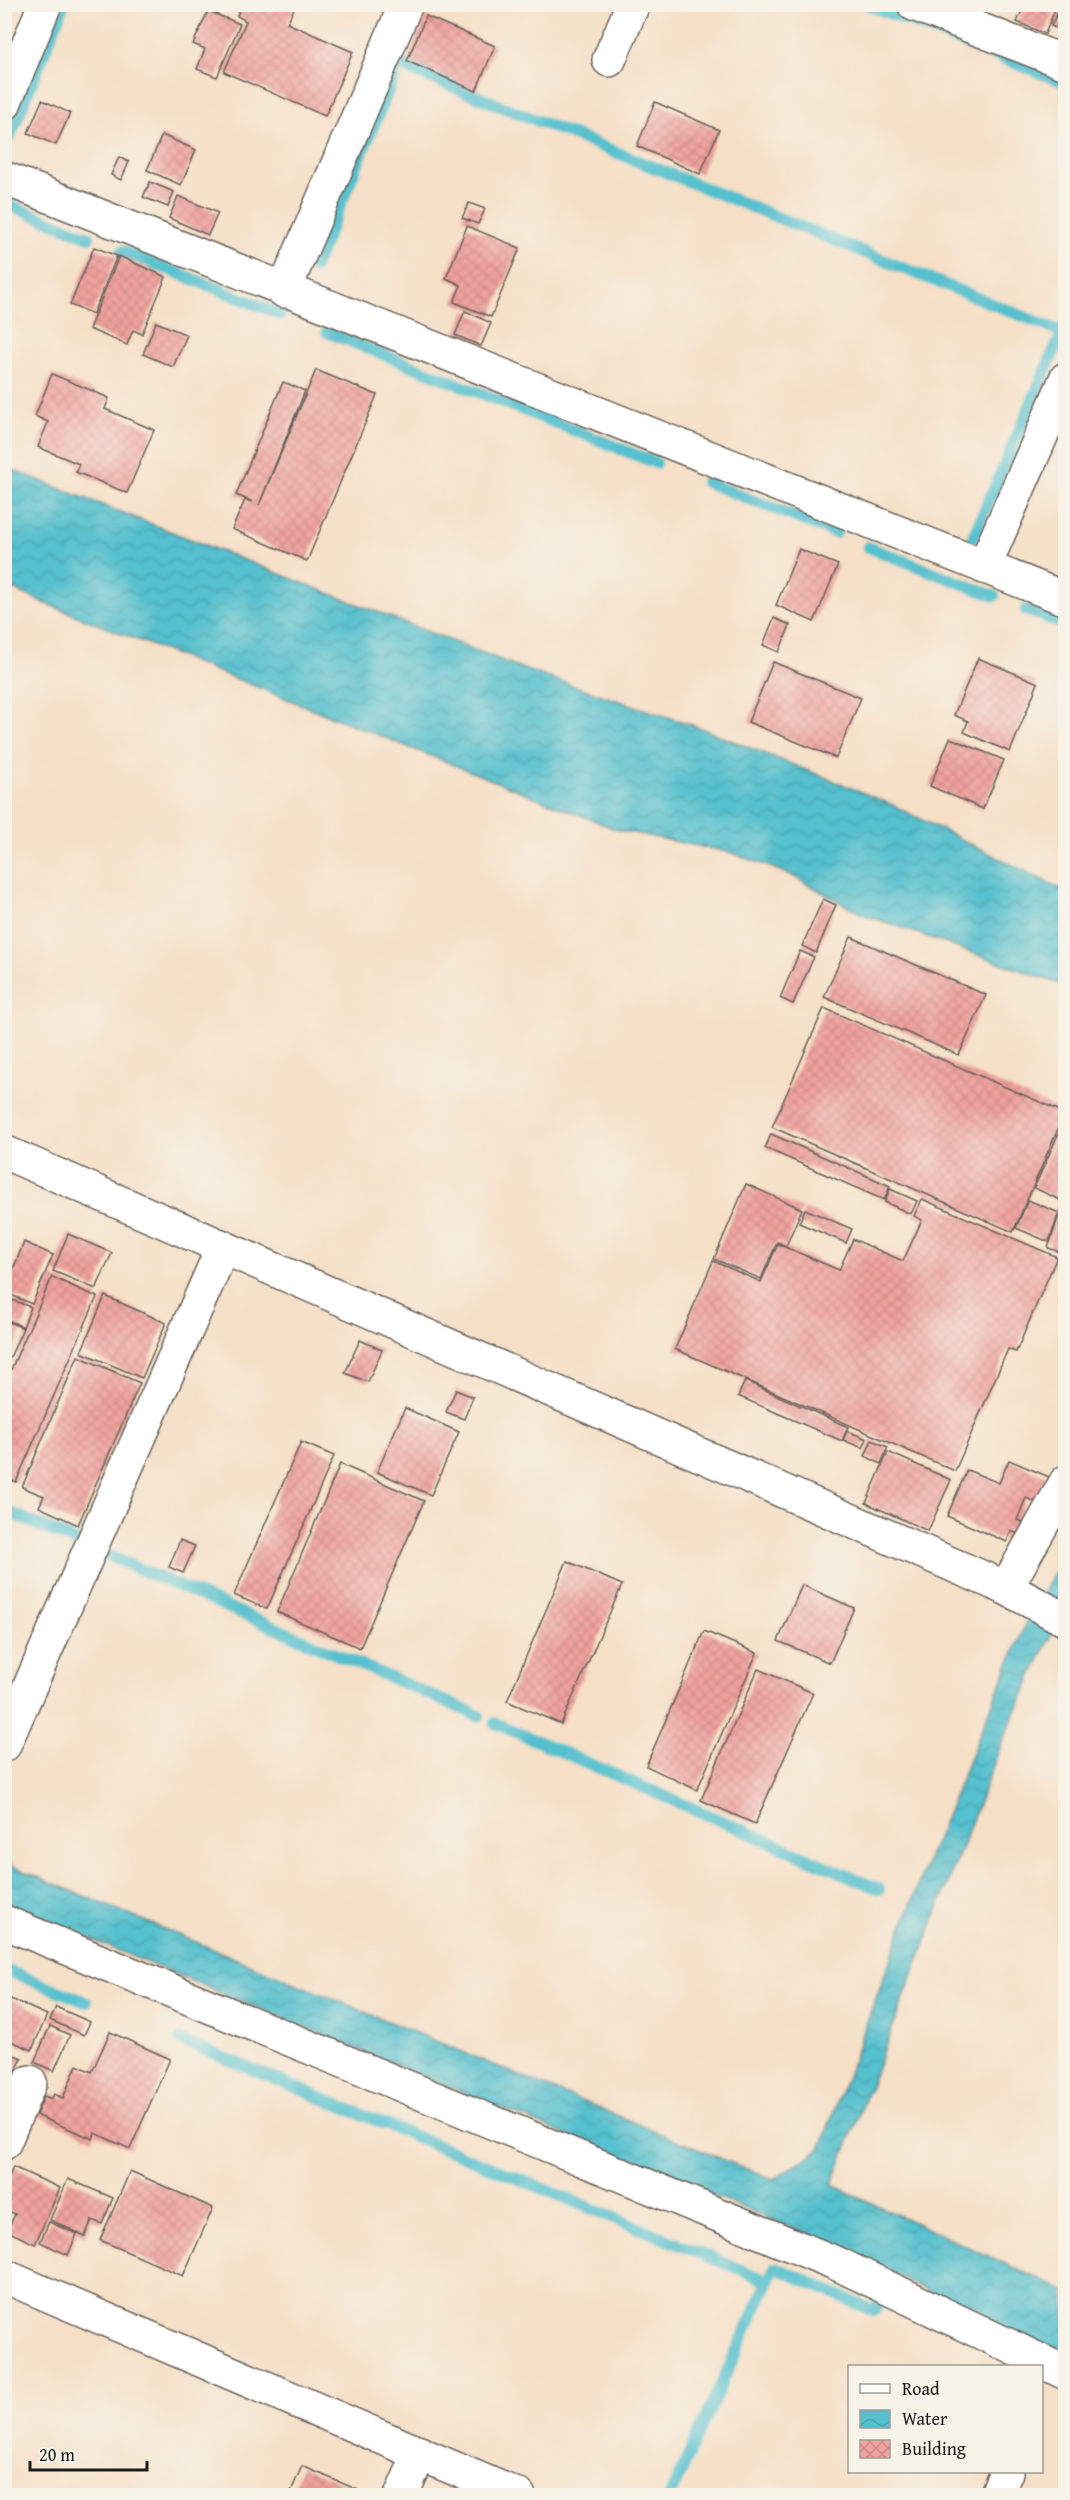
<svg xmlns="http://www.w3.org/2000/svg" width="1070" height="2500" font-family="'Gentium Book Plus',serif">
  <style>
    .water { fill: url(#water-waves); stroke: #386e75; stroke-width: 1.5 }
    .lines { fill: none; stroke-linecap: round; stroke-linejoin: round }
    .stream { stroke: #54c0ce; stroke-width: 12 }
    .building { fill: url(#building-cross-hatch) }
    .minor-casing { stroke: #686058; stroke-width: 36 }
    .minor { stroke: #fff; stroke-width: 33 }
  </style>
  <defs>
    <pattern id="water-waves" width="16" height="10" patternUnits="userSpaceOnUse" patternTransform="scale(1.5)"><rect width="16" height="10" fill="#54c0ce"/><path d="M0 5q4-4 8 0t8 0" fill="none" stroke="#49a4b0"/></pattern>
    <pattern id="building-cross-hatch" width="8" height="8" patternUnits="userSpaceOnUse" patternTransform="scale(1.5)"><rect width="8" height="8" fill="#f1a29e"/><path d="M0 0l8 8M0 8l8-8" fill="none" stroke="#ce8b88"/></pattern>
  </defs>
  <rect width="100%" height="100%" fill="#f7f3e8"/>
  <filter id="ink" filterUnits="userSpaceOnUse"><feTurbulence type="fractalNoise" baseFrequency=".0167" numOctaves="2"/><feDisplacementMap in="SourceGraphic" scale="12" xChannelSelector="R" yChannelSelector="G"/><feConvolveMatrix kernelMatrix="1 2 1 2 8 2 1 2 1" color-interpolation-filters="sRGB"/></filter>
  <filter id="wash" filterUnits="userSpaceOnUse"><feTurbulence type="fractalNoise" baseFrequency=".008" numOctaves="4" result="noise"/><feDisplacementMap in="SourceGraphic" scale="24" xChannelSelector="R" yChannelSelector="G"/><feGaussianBlur stdDeviation="1.35" result="paint"/><feColorMatrix in="noise" values="0 0 0 0 0 0 0 0 0 0 0 0 0 0 0 0 0 1.4 0 .05"/><feComposite in="paint" operator="in"/></filter>
  <g filter="url(#wash)">
    <rect width="100%" height="100%" fill="#f5dfc6"/>
    <g class="water">
      <polygon points="5,467 529,671 695,726 844,785 890,804 1065,891 1065,986 860,913 789,874 733,853 618,830 42,602 5,585"/>
      <polygon points="1065,1553 1065,1604 1004,1737 832,2185 1065,2291 1065,2359 848,2251 5,1904 4,1863 773,2180 820,2149 923,1872 1025,1625"/>
    </g>
    <g class="lines">
      <g class="stream">
        <polyline points="866,4 1066,83"/>
        <polyline points="10,136 64,4"/>
        <polyline points="4,203 89,237"/>
        <polyline points="123,251 280,314"/>
        <polyline points="314,267 399,65 1062,332"/>
        <polyline points="327,332 656,463"/>
        <polyline points="706,482 836,533"/>
        <polyline points="973,537 1065,326"/>
        <polyline points="868,547 994,596"/>
        <polyline points="1026,610 1066,625"/>
        <polyline points="4,1510 79,1543"/>
        <polyline points="100,1552 479,1716"/>
        <polyline points="495,1723 879,1889"/>
        <polyline points="4,1969 86,2002"/>
        <polyline points="180,2040 768,2281"/>
        <polyline points="670,2496 775,2267 874,2311 877,2306"/>
      </g>
    </g>
    <g id="blocks">
      <g class="building">
        <polygon points="242,4 290,4 295,7 287,23 353,52 325,116 224,72 246,21 237,16"/>
        <polygon points="1025,4 1057,4 1045,34 1017,22"/>
        <polygon points="1061,4 1066,4 1066,32 1051,26"/>
        <polygon points="208,11 240,24 217,77 197,69 205,49 193,44"/>
        <polygon points="426,16 495,46 476,91 407,61"/>
        <polygon points="42,100 70,113 56,145 28,133"/>
        <polygon points="655,102 719,130 700,174 637,146"/>
        <polygon points="162,135 196,150 181,185 147,170"/>
        <polygon points="119,157 129,162 121,180 111,175"/>
        <polygon points="150,182 174,192 168,207 143,197"/>
        <polygon points="178,196 218,213 208,235 169,218"/>
        <polygon points="469,203 485,209 478,224 462,218"/>
        <polygon points="467,226 520,248 491,317 454,302 461,285 446,278"/>
        <polygon points="94,247 117,256 93,314 70,305"/>
        <polygon points="119,256 166,277 142,334 133,330 127,345 89,329"/>
        <polygon points="465,311 491,323 481,346 455,335"/>
        <polygon points="156,322 187,335 173,367 143,354"/>
        <polygon points="316,370 377,395 307,561 232,529 245,500 253,502 236,495 283,382 305,391 259,505"/>
        <polygon points="52,374 109,398 105,409 154,430 127,493 76,472 79,464 38,447 48,422 35,416"/>
        <polygon points="799,549 838,565 814,622 776,605"/>
        <polygon points="774,618 790,625 779,652 763,645"/>
        <polygon points="978,658 1038,683 1010,752 964,732 968,721 954,715"/>
        <polygon points="773,662 861,698 836,758 748,722"/>
        <polygon points="950,738 1004,760 983,809 930,786"/>
        <polygon points="823,899 836,905 816,953 802,946"/>
        <polygon points="851,937 986,995 959,1055 824,997"/>
        <polygon points="800,951 814,957 793,1004 780,998"/>
        <polygon points="824,1008 1065,1113 1013,1232 772,1127"/>
        <polygon points="1066,1117 1066,1187 1060,1200 1034,1188"/>
        <polygon points="771,1134 890,1186 884,1200 765,1148"/>
        <polygon points="746,1184 802,1209 786,1246 777,1242 761,1279 714,1259"/>
        <polygon points="890,1189 917,1201 911,1214 885,1202"/>
        <polygon points="922,1199 1057,1257 1016,1352 1008,1349 955,1471 675,1349 713,1261 761,1282 778,1244 839,1270 853,1239 903,1261 922,1220 914,1216"/>
        <polygon points="1028,1200 1059,1213 1049,1242 1016,1228"/>
        <polygon points="805,1209 852,1229 846,1243 799,1223"/>
        <polygon points="1061,1209 1066,1210 1066,1254 1048,1248"/>
        <polygon points="68,1234 112,1253 96,1289 53,1271"/>
        <polygon points="24,1242 53,1255 32,1304 4,1292"/>
        <polygon points="52,1277 97,1297 16,1482 4,1478 4,1385"/>
        <polygon points="105,1296 166,1323 142,1378 81,1352"/>
        <polygon points="12,1300 31,1307 23,1327 4,1318"/>
        <polygon points="4,1320 23,1328 4,1371"/>
        <polygon points="360,1340 382,1350 368,1382 345,1373"/>
        <polygon points="78,1356 140,1383 78,1525 39,1507 44,1496 22,1487"/>
        <polygon points="745,1381 848,1427 842,1441 738,1396"/>
        <polygon points="456,1390 473,1397 464,1419 446,1412"/>
        <polygon points="405,1408 459,1432 431,1495 377,1472"/>
        <polygon points="847,1431 867,1439 863,1448 843,1440"/>
        <polygon points="872,1440 888,1447 881,1464 865,1456"/>
        <polygon points="301,1442 334,1456 267,1609 234,1595"/>
        <polygon points="888,1452 951,1480 928,1531 866,1503"/>
        <polygon points="1009,1460 1049,1477 1038,1503 1026,1498 1017,1520 1023,1522 1018,1534 1011,1531 1007,1542 947,1516 967,1470 999,1483"/>
        <polygon points="340,1464 424,1501 360,1648 277,1612"/>
        <polygon points="180,1540 195,1546 183,1573 169,1567"/>
        <polygon points="567,1561 622,1585 561,1724 507,1701"/>
        <polygon points="802,1585 854,1608 830,1663 778,1641"/>
        <polygon points="704,1631 757,1653 697,1790 646,1766"/>
        <polygon points="758,1669 813,1693 755,1824 701,1800"/>
        <polygon points="4,1996 47,2015 32,2050 4,2038"/>
        <polygon points="56,2007 90,2022 84,2035 50,2020"/>
        <polygon points="50,2026 70,2035 54,2071 34,2062"/>
        <polygon points="110,2032 170,2059 130,2149 95,2133 93,2139 36,2115 44,2096 52,2099 54,2094 63,2098 77,2065 92,2072"/>
        <polygon points="4,2051 22,2058 6,2093 4,2092"/>
        <polygon points="13,2167 60,2188 35,2244 7,2231 15,2214 6,2210 10,2201 4,2198 4,2188"/>
        <polygon points="130,2171 213,2208 183,2276 100,2240"/>
        <polygon points="68,2179 113,2198 102,2224 92,2220 85,2236 50,2220"/>
        <polygon points="49,2222 77,2234 68,2255 40,2242"/>
        <polygon points="302,2466 372,2496 289,2496"/>
      </g>
    </g>
  </g>
  <g filter="url(#ink)">
    <use href="#blocks" fill-opacity="0" stroke="#686058" stroke-width="1.5"/>
    <g class="lines">
      <g class="minor-casing">
        <g id="minor">
          <polyline points="914,4 1066,63"/>
          <polyline points="609,60 633,4"/>
          <polyline points="4,104 45,4"/>
          <polyline points="4,178 1066,599"/>
          <polyline points="284,291 406,4"/>
          <polyline points="984,567 1066,379"/>
          <polyline points="4,1152 1006,1588 1066,1620"/>
          <polyline points="1006,1588 1066,1482"/>
          <polyline points="4,1745 223,1247"/>
          <polyline points="4,1922 838,2264 1066,2373"/>
          <polyline points="4,2143 30,2082"/>
          <polyline points="4,2276 519,2496"/>
          <polyline points="401,2496 420,2453"/>
          <polyline points="996,2496 1006,2472"/>
        </g>
      </g>
      <use href="#minor" class="minor"/>
    </g>
  </g>
  <rect width="1070" height="2500" fill="none" stroke="#f7f3e8" stroke-width="24"/>
  <rect x="848" y="2365" width="195" height="108" fill="#f7f3e8" stroke="#9f9d96" stroke-width="1.5"/>
  <rect x="860" y="2384" width="30" height="9" fill="#ffffff" stroke="#9f9d96" stroke-width="1.5"/>
  <text x="902" y="2395" font-size="18" fill="#1c1c1c">Road</text>
  <rect x="860" y="2410" width="30" height="18" fill="url(#water-waves)" stroke="#9f9d96" stroke-width="1.5"/>
  <text x="902" y="2425" font-size="18" fill="#1c1c1c">Water</text>
  <rect x="860" y="2440" width="30" height="18" fill="url(#building-cross-hatch)" stroke="#9f9d96" stroke-width="1.5"/>
  <text x="902" y="2455" font-size="18" fill="#1c1c1c">Building</text>
  <path d="M30 2461v9h117v-9" fill="none" stroke="#1c1c1c" stroke-width="3"/>
  <text x="39" y="2461" font-size="18" fill="#1c1c1c" stroke="#f7f3e8" stroke-width="4.5" paint-order="stroke">20 m</text>
</svg>
